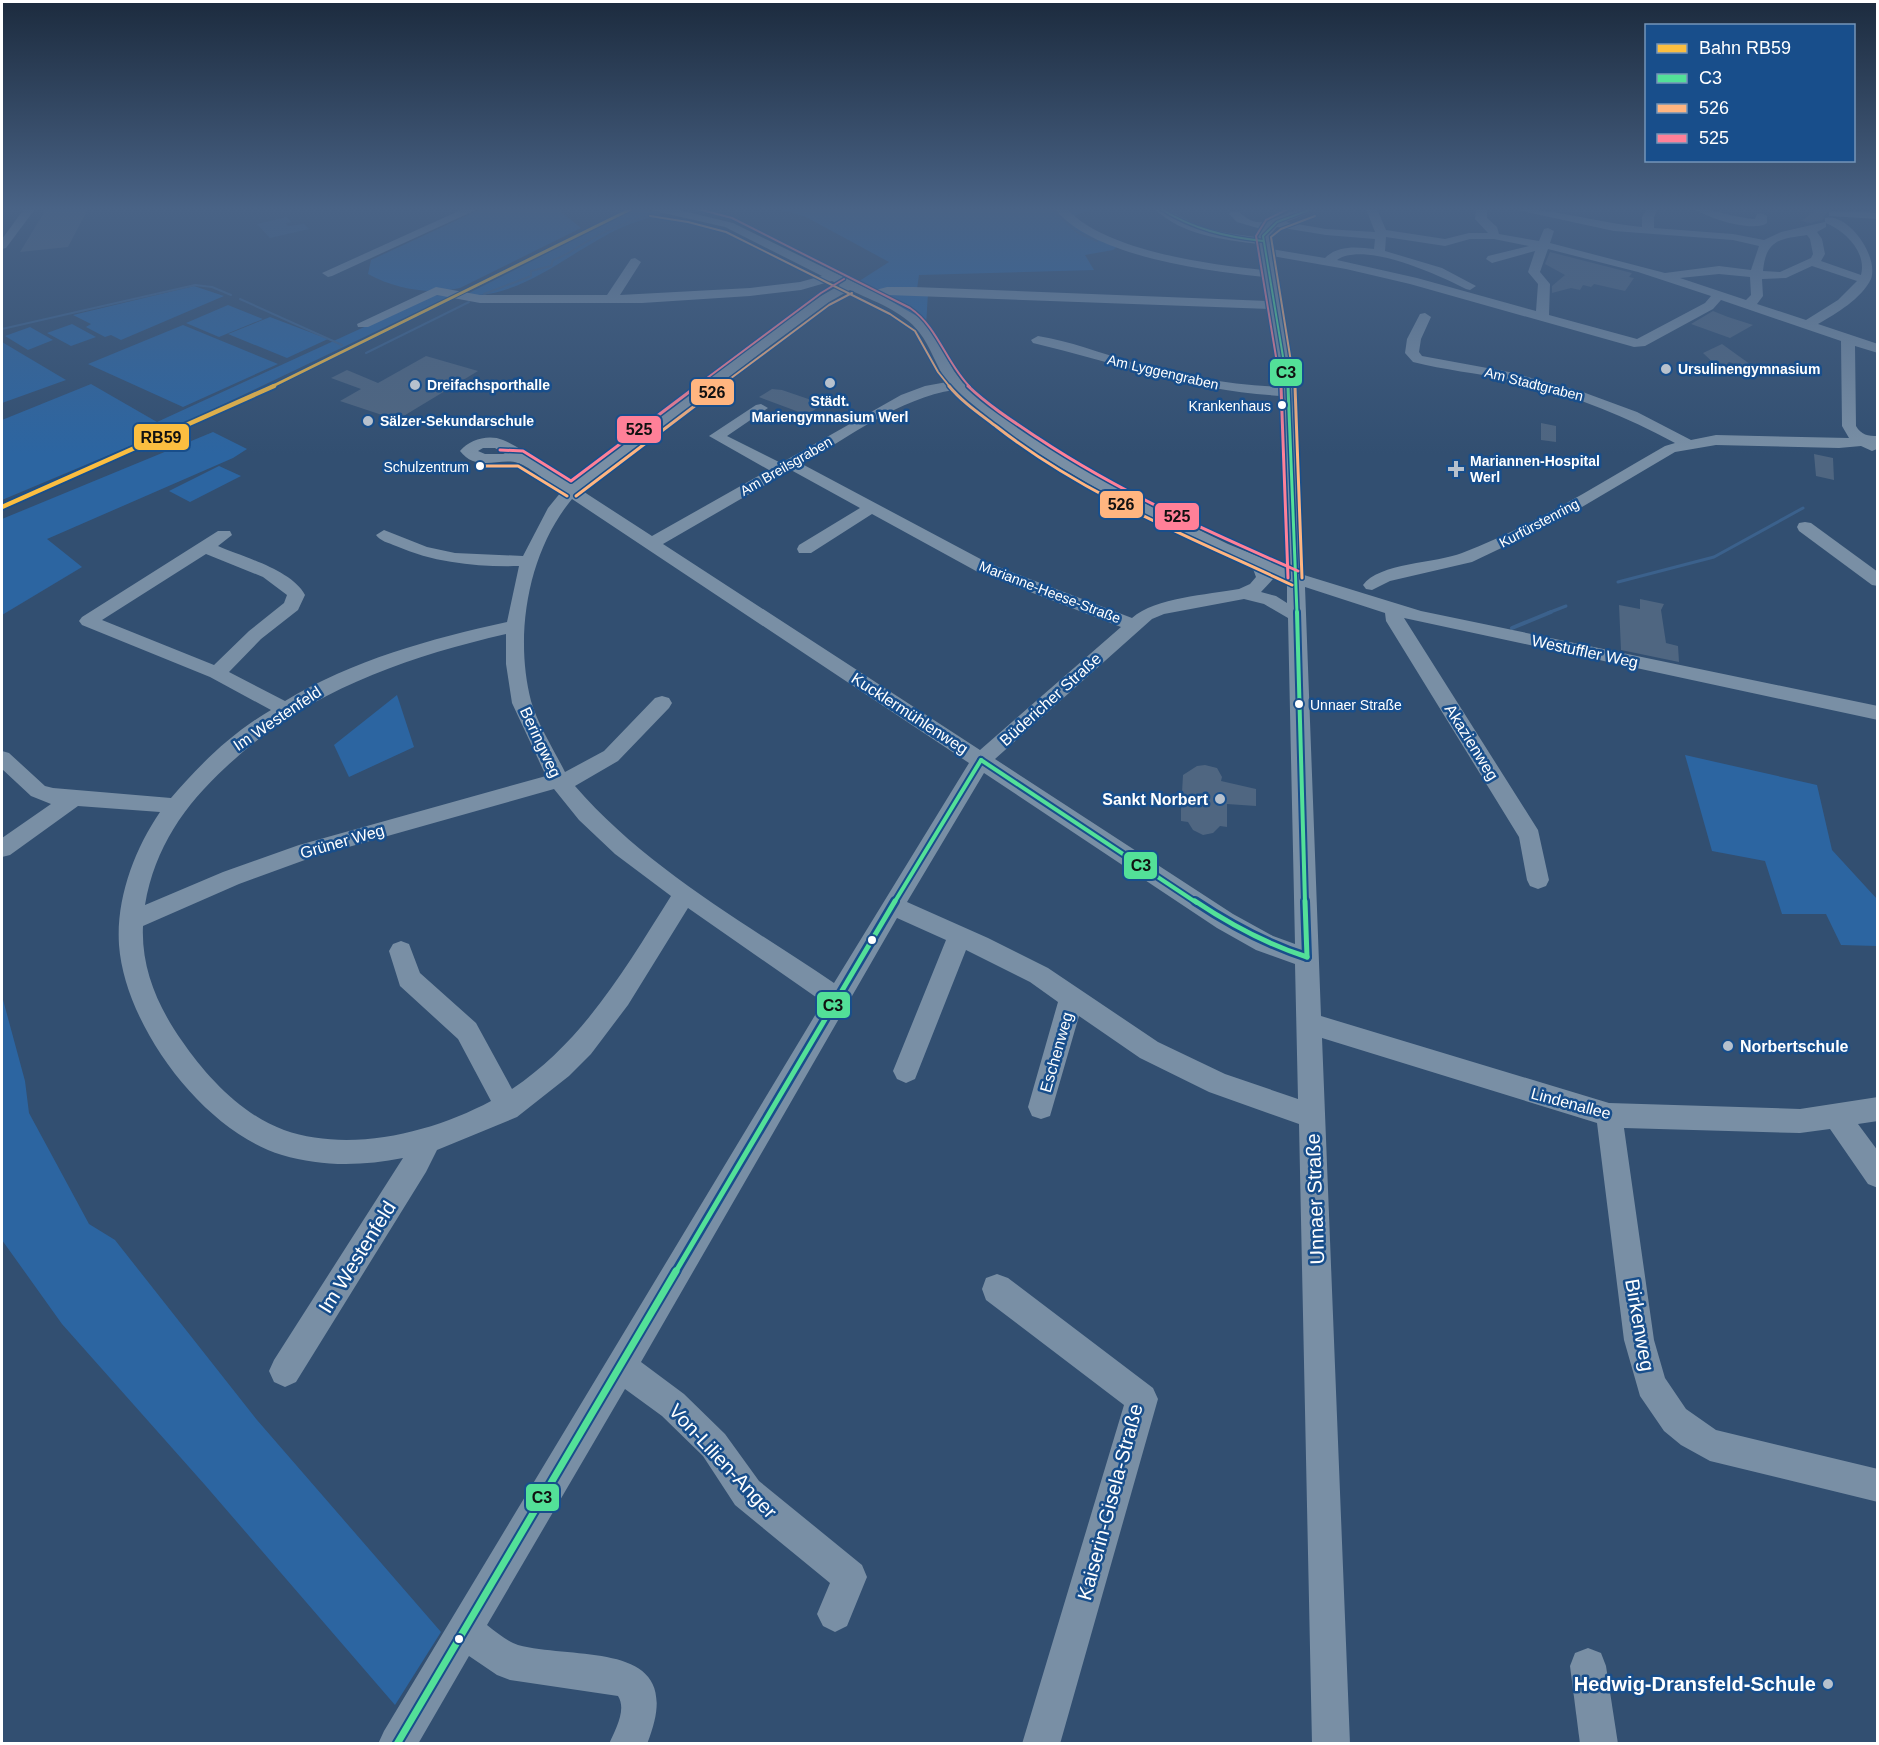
<svg xmlns="http://www.w3.org/2000/svg" width="1879" height="1745" font-family="Arial,sans-serif">
  <style>
    .green { fill: #2c65a1 }
    .water { fill: #3b618c }
    .lines { fill: none; stroke-linecap: round; stroke-linejoin: round }
    .stream-far2 { stroke: #3b618c; stroke-width: 2 }
    .stream-far1 { stroke: #3b618c; stroke-width: 3 }
    .stream { stroke: #3b618c; stroke-width: 4 }
    .building { fill: #4f6681 }
    .minor { fill: #798fa5; fill-rule: evenodd }
    .bus-1-far4-casing { stroke: #184e8b; stroke-width: 4.5 }
    .bus-1-far3-casing { stroke: #184e8b; stroke-width: 6 }
    .bus-1-far2-casing { stroke: #184e8b; stroke-width: 8 }
    .bus-1-far1-casing { stroke: #184e8b; stroke-width: 10 }
    .bus-1-casing { stroke: #184e8b; stroke-width: 11 }
    .bus-2-far1-casing { stroke: #184e8b; stroke-width: 4.5 }
    .bus-2-casing { stroke: #184e8b; stroke-width: 6 }
    .bus-3-far1-casing { stroke: #184e8b; stroke-width: 4.5 }
    .bus-3-casing { stroke: #184e8b; stroke-width: 6 }
    .bus-1-far4 { stroke: #53e098; stroke-width: 2 }
    .bus-1-far3 { stroke: #53e098; stroke-width: 3 }
    .bus-1-far2 { stroke: #53e098; stroke-width: 4 }
    .bus-1-far1 { stroke: #53e098; stroke-width: 5 }
    .bus-1 { stroke: #53e098; stroke-width: 7 }
    .bus-2-far1 { stroke: #ffb580; stroke-width: 2 }
    .bus-2 { stroke: #ffb580; stroke-width: 3 }
    .bus-3-far1 { stroke: #ff8098; stroke-width: 2 }
    .bus-3 { stroke: #ff8098; stroke-width: 3 }
    .rail-1-far1-casing { stroke: #184e8b; stroke-width: 5 }
    .rail-1-casing { stroke: #184e8b; stroke-width: 8 }
    .rail-1-far1 { stroke: #fbbe40; stroke-width: 3 }
    .rail-1 { stroke: #fbbe40; stroke-width: 4.5 }
    .poi-dot { fill: #b7c1cd; stroke: #184e8b; stroke-width: 2 }
    .bus-dot { fill: #fff; stroke: #184e8b; stroke-width: 2 }
    .labels { text-anchor: middle; stroke-width: 5; stroke-linejoin: round; paint-order: stroke }
    .far-poi-label { font-size: 14px; font-weight: bold; fill: #fff; stroke: #184e8b; text-anchor: start }
    .far-street-label { font-size: 14px; fill: #fff; stroke: #184e8b }
    .bus-label { font-size: 14px; fill: #fff; stroke: #184e8b; text-anchor: end }
    .street-label { font-size: 16px; fill: #fff; stroke: #184e8b }
    .poi-label { font-size: 16px; font-weight: bold; fill: #fff; stroke: #184e8b; text-anchor: end }
    .near-street-label { font-size: 20px; fill: #fff; stroke: #184e8b }
    .near-poi-label { font-size: 20px; font-weight: bold; fill: #fff; stroke: #184e8b; text-anchor: end }
    .line-badge { stroke: #184e8b; stroke-width: 2 }
    .pale-badge-label { font-size: 16px; text-anchor: middle; font-weight: bold; fill: #111 }
  </style>
  <rect width="100%" height="100%" fill="#324f71"/>
  <g class="green">
    <path d="M481 209H557L581 228 460 288C430 295 395 289 368 274L371 260Z"/>
    <path d="M635 209 665 213C651 217 637 221 625 226 573 248 524 299 465 295Z"/>
    <polygon points="779,209 1091,209 1070,218 1081,228 1123,242 1113,250 1085,255 1094,270 919,275 917,289 870,292 853,285 889,262 806,217"/>
    <polygon points="194,286 224,296 121,340 111,335 105,337 86,327 91,324 73,315"/>
    <polygon points="928,293 926,326 880,296 883,294"/>
    <polygon points="434,295 450,296 178,426 2,500 2,420 91,384 157,422"/>
    <polygon points="228,305 263,319 219,337 186,323"/>
    <polygon points="270,317 328,339 287,358 228,334"/>
    <polygon points="72,324 96,337 71,346 47,333"/>
    <polygon points="183,325 278,364 183,407 88,364"/>
    <polygon points="30,327 53,340 28,350 5,336"/>
    <polygon points="2,342 66,380 2,403"/>
    <polygon points="213,432 247,449 233,458 47,539 82,567 2,615 2,519"/>
    <polygon points="219,466 241,476 190,502 169,491"/>
    <polygon points="397,695 414,747 349,777 334,745"/>
    <polygon points="1685,755 1817,785 1832,850 1877,899 1877,946 1841,945 1826,914 1782,914 1765,861 1712,851"/>
    <polygon points="2,996 25,1081 29,1113 89,1224 115,1240 257,1420 441,1632 395,1705 205,1485 62,1324 2,1240"/>
  </g>
  <polygon class="water" points="287,217 291,222 286,223 288,226 304,224 309,229 270,238 257,224"/>
  <g class="lines">
    <g class="stream-far2">
      <polyline points="1053,210 1077,232 1097,241"/>
      <path d="M484 294 531 276V271L551 266 553 260C563 257 569 253 578 247 603 231 633 219 661 213"/>
      <polyline points="240,299 342,345"/>
      <polyline points="2,329 195,285 212,287 231,295"/>
      <polyline points="366,353 469,302"/>
    </g>
    <g class="stream-far1">
      <polyline points="1618,582 1714,557 1803,508"/>
      <polyline points="1548,613 1566,606"/>
    </g>
    <polyline class="stream" points="1512,628 1551,612"/>
  </g>
  <g class="building">
    <polygon points="58,209 88,209 68,247 20,252 45,211"/>
    <polygon points="1818,209 1830,209 1822,220 1810,223 1801,221"/>
    <polygon points="1550,252 1632,273 1629,277 1634,278 1625,291 1594,284 1591,287 1583,285 1580,290 1571,288 1552,293 1552,286 1565,275 1545,264"/>
    <polygon points="1713,311 1728,317 1753,325 1730,338 1691,324"/>
    <polygon points="1722,344 1754,367 1753,369 1729,362 1721,370 1703,353"/>
    <polygon points="426,356 478,371 397,420 340,401 361,389 331,378 347,370 378,383"/>
    <polygon points="772,389 782,390 823,404 807,415 759,397"/>
    <polygon points="1541,423 1556,426 1556,442 1541,440"/>
    <polygon points="1814,454 1833,458 1834,480 1816,476"/>
    <polygon points="1640,599 1664,604 1661,610 1666,643 1678,646 1679,662 1621,650 1619,605 1640,609"/>
    <polygon points="1205,765 1217,768 1222,777 1221,781 1256,789 1256,806 1227,804 1227,827 1220,826 1213,833 1203,835 1193,830 1188,822 1181,821 1181,810 1183,775 1197,766"/>
  </g>
  <g class="lines">
    <g class="minor">
      <polygon points="24,209 35,209 6,248 2,249 2,239"/>
      <polygon points="463,209 478,209 332,276 328,277 322,273"/>
      <path d="M646 209H675L733 223 872 291 887 287H914L1268 301 1264 277C1206 271 1092 256 1055 209H1067C1106 251 1207 264 1263 270L1259 244C1224 240 1181 235 1155 209 1172 209 1184 220 1200 226 1218 232 1238 235 1257 237L1261 229 1237 222 1229 214 1231 212H1239C1262 234 1275 214 1299 210 1305 209 1312 209 1318 209L1286 222 1326 229 1375 232 1366 209H1377L1386 230 1445 239 1469 233H1488L1475 219 1476 209H1487V218L1497 227 1499 234 1539 241 1544 229 1548 228 1554 231 1550 243 1665 273 1719 266 1751 270 1759 246 1733 240 1614 231 1513 209C1557 209 1599 223 1642 227V217L1647 209H1658L1654 217V228L1733 234 1764 240 1781 232 1825 222V218C1849 213 1879 257 1871 279 1861 299 1837 313 1818 324L1878 344V353L1855 346 1856 426C1861 435 1868 436 1878 436L1877 449 1872 451 1861 446 1839 448 1716 445 1675 452 1560 520 1472 562 1390 581 1372 590 1366 589 1363 585C1378 563 1437 563 1462 553 1533 526 1599 484 1665 446L1675 443C1622 414 1567 393 1508 380 1477 373 1444 370 1413 362L1405 353 1407 339 1420 314 1425 313 1431 317 1421 339 1419 352 1422 356 1509 372 1580 391 1637 412 1691 440 1716 435 1849 438 1842 426 1841 341 1721 300 1713 309 1645 346 1634 347 1410 284 1346 269 1272 256 1297 397 1304 575 1421 611 1878 706V720L1404 618 1538 830 1549 880 1546 886 1538 889 1530 886 1527 880 1519 837 1386 621 1385 613 1305 587 1321 1016 1609 1103 1800 1109 1878 1097V1121L1858 1124 1878 1151V1188L1868 1184 1830 1129 1800 1133 1624 1128 1654 1340 1665 1378 1686 1409 1716 1430 1878 1469V1502L1710 1461 1681 1445 1664 1431 1640 1396 1624 1340 1597 1123 1322 1038 1350 1744H1312L1299 1124 1209 1092 1140 1058 1079 1016 1050 1116 1041 1119 1032 1116 1028 1107 1058 1002 1030 982 966 950 915 1079 906 1083 897 1079 893 1071 946 940 897 918 641 1362 684 1394 725 1434 759 1481 862 1565 867 1577 847 1626 835 1632 823 1626 817 1614 830 1583 735 1505 703 1456 662 1416 625 1389 487 1625C496 1632 508 1642 518 1645 580 1661 690 1638 647 1744H609C615 1730 627 1710 618 1696L510 1680 497 1675 469 1656 418 1744H378L384 1731 823 1002 688 908 628 1005 591 1054 569 1076 517 1117 437 1150 426 1172 296 1382 285 1387 274 1382 269 1371 274 1360 403 1158C363 1166 322 1167 282 1155 203 1131 125 1026 119 945 116 899 134 850 160 812L78 806 10 855 2 857V838L51 804 31 796 2 769V751L9 753 45 786 53 788 171 798C200 764 233 732 271 710L210 677 82 625 79 621 82 617 218 531H230L232 535 218 546C243 557 292 570 305 595L298 610 261 639 229 672 285 701C353 660 430 639 507 622L519 566C477 567 435 563 396 546 389 543 380 541 376 535L384 530 427 547 455 553 523 556 548 508 561 492C550 484 530 467 518 463 500 457 477 473 460 451 470 439 489 434 503 440 523 448 551 471 570 483L761 339 821 296 840 285 832 281 801 290 750 296 642 303H480L437 295 368 327H358L357 324 436 287 480 295H607L631 259 635 258 641 262 620 295 750 288 800 282 822 276 725 227ZM1826 223C1845 231 1867 252 1861 275L1821 261 1825 254 1822 239 1817 232 1826 227ZM1277 227 1326 235 1375 239 1374 249C1357 247 1338 245 1325 258L1271 249 1269 236ZM1807 235 1810 239 1813 254 1811 258 1780 272 1763 271C1766 239 1780 239 1807 235ZM1386 237 1445 246 1470 239H1494L1529 246 1488 256 1486 259 1492 263 1535 251 1528 272 1538 284 1536 311 1417 278 1337 260C1365 241 1438 275 1466 289L1470 290 1476 286 1442 268 1385 251ZM1548 249 1638 272 1711 296 1705 303 1637 339 1549 315 1550 284 1540 272ZM1812 266 1857 281 1838 300 1806 320 1757 304 1763 296 1762 279 1786 278ZM1719 274 1750 277 1751 295 1746 300 1680 278ZM850 290C873 301 903 311 919 332 931 347 936 366 947 382L925 386 901 395 781 463 727 436 768 408 761 404 756 405 709 436 769 470 652 536 581 490 771 345 829 302ZM888 295 1270 309 1282 387C1231 385 1180 376 1131 362 1100 353 1070 341 1038 336L1031 340 1033 343C1117 363 1196 392 1283 396L1287 568 1228 544 1152 507 1018 427 963 383 954 371 935 337 922 319 882 296ZM954 390C987 422 1025 446 1065 470 1125 506 1187 538 1252 566L1256 577 1250 584 1239 589C1207 595 1156 597 1132 618L988 563 802 464C849 437 900 398 954 390ZM483 448H495L505 454H485L478 451ZM791 470 860 508 799 545 797 549 799 553H811L872 514 976 571 1121 627 980 750 663 544ZM572 499 969 763 834 983C745 923 646 868 575 786L618 761 669 708 672 703 669 698 662 696 655 698 604 751 565 772C554 750 538 725 531 701 514 635 528 552 572 499ZM206 554 263 577 287 595 284 603 249 631 214 665 102 620ZM1272 575 1287 580V603L1276 596 1261 592 1274 578ZM1244 599 1264 604 1288 618 1295 944 1273 936 1233 914 995 759 1152 619 1164 614ZM506 634V664L512 703 546 776 299 845 223 872 145 905C155 847 184 806 226 767 304 693 402 658 506 634ZM984 773 1217 928 1256 950 1295 964 1298 1099 1225 1074 1158 1042 1048 968 988 938 907 902ZM554 789 579 820 615 854 671 896C626 967 584 1041 512 1089L476 1023 420 973 409 944 401 941 393 944 389 951 400 986 458 1039 491 1101C431 1133 350 1153 284 1130 242 1115 206 1076 182 1041 158 1007 141 968 143 926L239 884 313 857Z"/>
      <path d="M1695 209C1716 209 1734 218 1755 219L1757 214 1761 213 1767 216V223C1754 233 1707 218 1695 209Z"/>
      <polygon points="1833,211 1878,213 1878,219 1829,216 1829,212"/>
      <polygon points="1805,522 1811,523 1878,572 1878,586 1872,585 1799,531 1797,527 1799,523"/>
      <polygon points="997,1274 1008,1278 1153,1388 1158,1399 1060,1744 1022,1744 1124,1405 986,1300 982,1289 986,1278"/>
      <polygon points="1588,1648 1601,1653 1606,1666 1618,1744 1580,1744 1570,1666 1575,1653"/>
    </g>
    <g class="bus-1-far4-casing">
      <g id="bus-1-far4">
        <path d="M1161 209C1193 229 1226 237 1263 241"/>
        <polyline points="1288,387 1263,236 1277,222 1312,209"/>
      </g>
    </g>
    <g class="bus-1-far3-casing">
      <polyline id="bus-1-far3" points="1288,386 1297,613"/>
    </g>
    <g class="bus-1-far2-casing">
      <g id="bus-1-far2">
        <polyline points="1297,612 1305,903"/>
        <polyline points="981,760 1197,903"/>
        <polyline points="894,903 981,760"/>
      </g>
    </g>
    <g class="bus-1-far1-casing">
      <g id="bus-1-far1">
        <path d="M1195 901C1231 925 1266 944 1307 957"/>
        <polyline points="1305,901 1307,957"/>
        <polyline points="675,1273 895,901"/>
      </g>
    </g>
    <g class="bus-1-casing">
      <polyline id="bus-1" points="397,1744 676,1271"/>
    </g>
    <g class="bus-2-far1-casing">
      <g id="bus-2-far1">
        <polyline points="650,216 688,222 726,232 890,314 915,331 938,372 950,387"/>
        <polyline points="719,387 829,305 852,293"/>
        <polyline points="1295,387 1271,237 1281,229 1315,216"/>
      </g>
    </g>
    <g class="bus-2-casing">
      <g id="bus-2">
        <path d="M949 386C962 402 980 414 997 427 1085 496 1192 538 1292 585"/>
        <polyline points="1295,386 1302,578"/>
        <polyline points="480,466 518,466 567,496"/>
        <polyline points="576,496 721,386"/>
      </g>
    </g>
    <g class="bus-3-far1-casing">
      <g id="bus-3-far1">
        <path d="M698 209 732 218 910 308C938 327 946 363 970 387"/>
        <polyline points="695,387 821,293 844,279"/>
        <polyline points="1281,387 1256,236 1266,220 1288,209"/>
      </g>
    </g>
    <g class="bus-3-casing">
      <g id="bus-3">
        <path d="M968 386C989 406 1014 422 1038 438 1119 492 1209 532 1298 571"/>
        <polyline points="1281,386 1288,578"/>
        <polyline points="500,450 523,451 571,481 697,386"/>
      </g>
    </g>
    <use href="#bus-1-far4" class="bus-1-far4"/>
    <use href="#bus-1-far3" class="bus-1-far3"/>
    <use href="#bus-1-far2" class="bus-1-far2"/>
    <use href="#bus-1-far1" class="bus-1-far1"/>
    <use href="#bus-1" class="bus-1"/>
    <use href="#bus-2-far1" class="bus-2-far1"/>
    <use href="#bus-2" class="bus-2"/>
    <use href="#bus-3-far1" class="bus-3-far1"/>
    <use href="#bus-3" class="bus-3"/>
    <g class="rail-1-far1-casing">
      <polyline id="rail-1-far1" points="271,387 631,209"/>
    </g>
    <g class="rail-1-casing">
      <polyline id="rail-1" points="2,507 274,386"/>
    </g>
    <use href="#rail-1-far1" class="rail-1-far1"/>
    <use href="#rail-1" class="rail-1"/>
  </g>
  <linearGradient id="sky" x2="0" y2="1"><stop stop-color="#1c2b3e"/><stop offset="0.46" stop-color="#496386"/><stop offset="1" stop-color="#496386" stop-opacity="0"/></linearGradient>
  <rect width="1879" height="454" fill="url(#sky)"/>
  <g class="poi-dot">
    <circle cx="1666" cy="369" r="6"/>
    <circle cx="830" cy="383" r="6"/>
    <circle cx="415" cy="385" r="6"/>
    <circle cx="368" cy="421" r="6"/>
    <path d="M1453 460h6v6h6v6h-6v6h-6v-6h-6v-6h6z"/>
    <circle cx="1220" cy="799" r="6"/>
    <circle cx="1728" cy="1046" r="6"/>
    <circle cx="1828" cy="1684" r="6"/>
  </g>
  <g class="bus-dot">
    <circle cx="1282" cy="405" r="5"/>
    <circle cx="480" cy="466" r="5"/>
    <circle cx="1299" cy="704" r="5"/>
    <circle cx="872" cy="940" r="5"/>
    <circle cx="459" cy="1639" r="5"/>
  </g>
  <g class="labels">
    <g class="far-poi-label">
      <text x="1678" y="374">Ursulinengymnasium</text>
      <text x="427" y="390">Dreifachsporthalle</text>
      <text x="830" y="406" text-anchor="middle">Städt.<tspan x="830" dy="16">Mariengymnasium Werl</tspan></text>
      <text x="380" y="426">Sälzer-Sekundarschule</text>
      <text x="1470" y="466">Mariannen-Hospital<tspan x="1470" dy="16">Werl</tspan></text>
    </g>
    <g class="far-street-label">
      <text transform="translate(1163 372) rotate(13)" y="5">Am Lyggengraben</text>
      <text transform="translate(1534 384) rotate(14)" y="5">Am Stadtgraben</text>
      <text transform="translate(786 466) rotate(-30)" y="5">Am Breilsgraben</text>
      <text transform="translate(1539 523) rotate(-28)" y="5">Kurfürstenring</text>
      <text transform="translate(1050 592) rotate(21)" y="5">Marianne-Heese-Straße</text>
    </g>
    <g class="bus-label">
      <text x="1271" y="411">Krankenhaus</text>
      <text x="469" y="472">Schulzentrum</text>
      <text x="1310" y="710" text-anchor="start">Unnaer Straße</text>
    </g>
    <g class="street-label">
      <text transform="translate(1585 651) rotate(12)" y="6">Westuffler Weg</text>
      <text transform="translate(1050 699) rotate(-42)" y="6">Büdericher Straße</text>
      <text transform="translate(910 713) rotate(33)" y="6">Kucklermühlenweg</text>
      <text transform="translate(277 718) rotate(-34)" y="6">Im Westenfeld</text>
      <text transform="translate(541 742) rotate(65)" y="6">Beringweg</text>
      <text transform="translate(1472 742) rotate(58)" y="6">Akazienweg</text>
      <text transform="translate(342 841) rotate(-16)" y="6">Grüner Weg</text>
      <text transform="translate(1056 1052) rotate(-74)" y="6">Eschenweg</text>
      <text transform="translate(1571 1103) rotate(15)" y="6">Lindenallee</text>
    </g>
    <g class="poi-label">
      <text x="1208" y="805">Sankt Norbert</text>
      <text x="1740" y="1052" text-anchor="start">Norbertschule</text>
    </g>
    <g class="near-street-label">
      <text transform="translate(1315 1199) rotate(-92)" y="7">Unnaer Straße</text>
      <text transform="translate(357 1257) rotate(-58)" y="7">Im Westenfeld</text>
      <text transform="translate(1640 1325) rotate(80)" y="7">Birkenweg</text>
      <text transform="translate(723 1461) rotate(47)" y="7">Von-Lilien-Anger</text>
      <text transform="translate(1110 1502) rotate(-75)" y="7">Kaiserin-Gisela-Straße</text>
    </g>
    <g class="near-poi-label">
      <text x="1816" y="1691">Hedwig-Dransfeld-Schule</text>
    </g>
  </g>
  <g class="line-badge">
    <rect x="1269" y="358" width="34" height="29" rx="6" fill="#53e098"/>
    <rect x="690" y="378" width="45" height="28" rx="6" fill="#ffb580"/>
    <rect x="616" y="415" width="46" height="29" rx="6" fill="#ff8098"/>
    <rect x="133" y="423" width="57" height="28" rx="6" fill="#fbbe40"/>
    <rect x="1099" y="490" width="45" height="29" rx="6" fill="#ffb580"/>
    <rect x="1154" y="502" width="46" height="29" rx="6" fill="#ff8098"/>
    <rect x="1123" y="851" width="35" height="29" rx="6" fill="#53e098"/>
    <rect x="816" y="991" width="35" height="28" rx="6" fill="#53e098"/>
    <rect x="525" y="1483" width="35" height="29" rx="6" fill="#53e098"/>
  </g>
  <g class="pale-badge-label">
    <text x="1286" y="378">C3</text>
    <text x="712" y="398">526</text>
    <text x="639" y="435">525</text>
    <text x="161" y="443">RB59</text>
    <text x="1121" y="510">526</text>
    <text x="1177" y="522">525</text>
    <text x="1141" y="871">C3</text>
    <text x="833" y="1011">C3</text>
    <text x="542" y="1503">C3</text>
  </g>
  <rect width="1879" height="1745" fill="none" stroke="#ffffff" stroke-width="6"/>
  <rect x="1645" y="24" width="210" height="138" fill="#184e8b" stroke="#7495b9" stroke-width="1.5"/>
  <rect x="1657" y="44" width="30" height="9" fill="#fbbe40" stroke="#7495b9" stroke-width="1.5"/>
  <text x="1699" y="54" font-size="18" fill="#ffffff">Bahn RB59</text>
  <rect x="1657" y="74" width="30" height="9" fill="#53e098" stroke="#7495b9" stroke-width="1.5"/>
  <text x="1699" y="84" font-size="18" fill="#ffffff">C3</text>
  <rect x="1657" y="104" width="30" height="9" fill="#ffb580" stroke="#7495b9" stroke-width="1.5"/>
  <text x="1699" y="114" font-size="18" fill="#ffffff">526</text>
  <rect x="1657" y="134" width="30" height="9" fill="#ff8098" stroke="#7495b9" stroke-width="1.5"/>
  <text x="1699" y="144" font-size="18" fill="#ffffff">525</text>
</svg>
